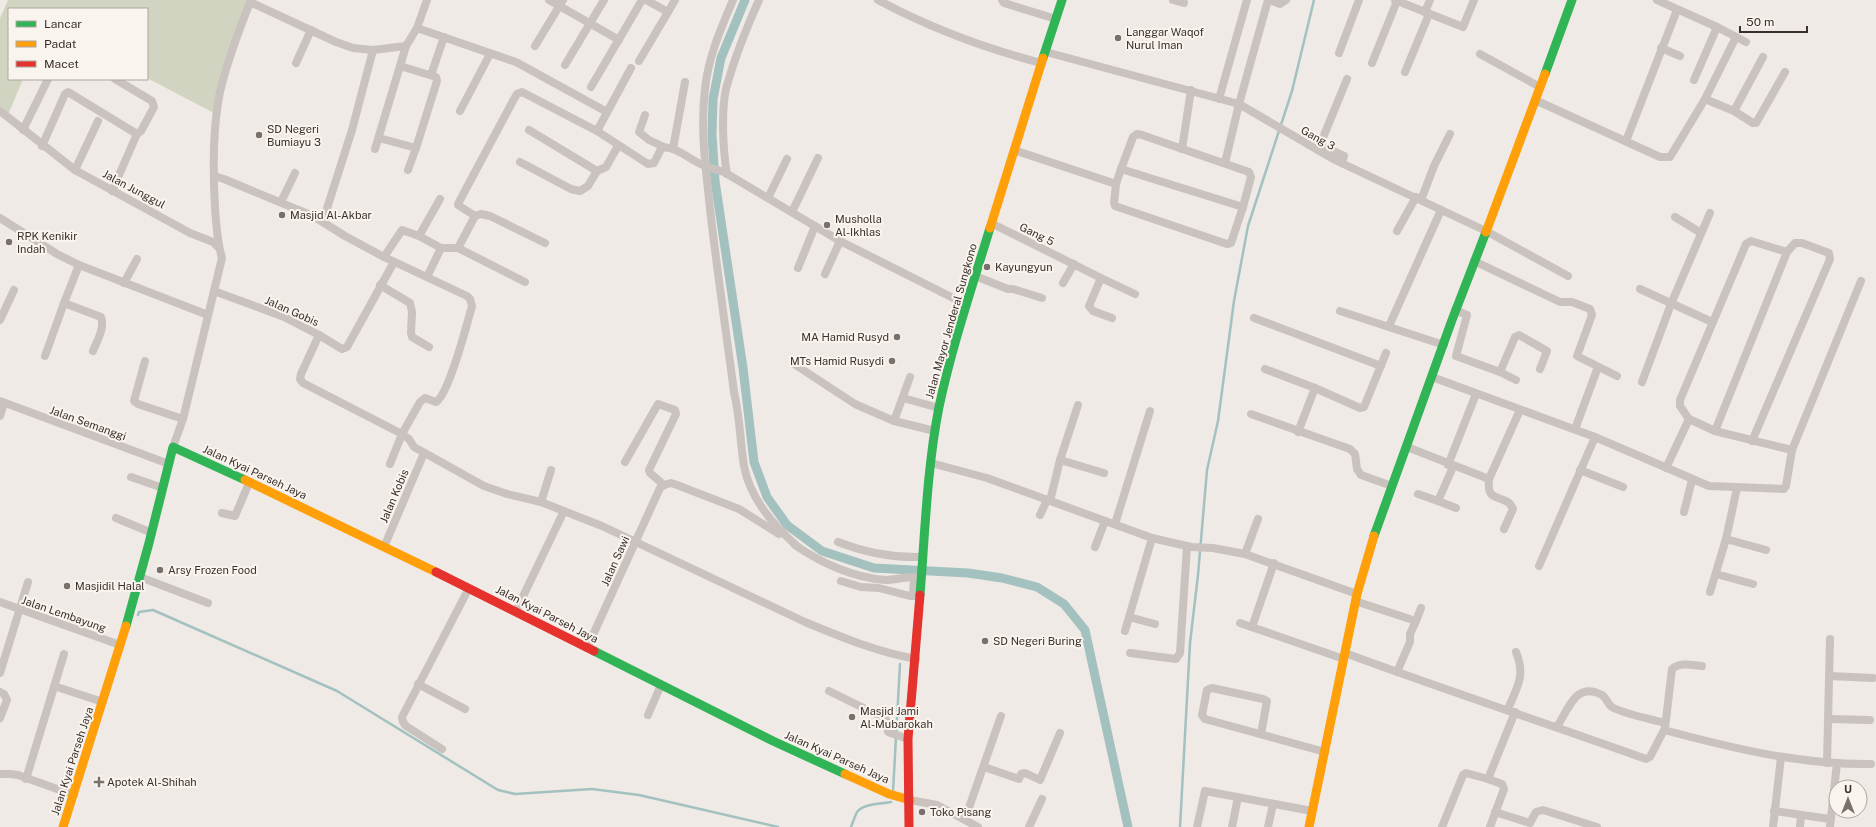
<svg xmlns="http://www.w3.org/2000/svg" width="1876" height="827" font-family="'Public Sans',sans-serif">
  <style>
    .green { fill: #d1d4c1 }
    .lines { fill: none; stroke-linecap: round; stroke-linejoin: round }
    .stream { stroke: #a3c1bf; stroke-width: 2.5 }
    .canal { stroke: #a3c1bf; stroke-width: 9 }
    .street { stroke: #c9c2be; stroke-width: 8 }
    .fast { stroke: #30b455; stroke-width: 9 }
    .slow { stroke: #ff9f0a; stroke-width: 9 }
    .jam { stroke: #e5322d; stroke-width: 9 }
    .poi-dot { fill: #79706d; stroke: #faf4ee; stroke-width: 1.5 }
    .labels { text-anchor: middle; stroke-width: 4; stroke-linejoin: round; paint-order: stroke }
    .poi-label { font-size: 11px; fill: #3a2f2c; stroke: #faf4ee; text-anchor: start }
    .street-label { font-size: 11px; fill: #3a2f2c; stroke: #faf4ee }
  </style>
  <rect width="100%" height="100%" fill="#efeae6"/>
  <polygon class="green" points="8,0 247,0 214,113 147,78 147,9 9,9 9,79 23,79 8,115 0,108 0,18"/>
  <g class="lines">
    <g class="stream">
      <polyline points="138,615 139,612 153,610 337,691 498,790 515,794 592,789 639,795 778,827"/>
      <polyline points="893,792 900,664"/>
      <path d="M851 827C853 822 855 816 857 812 864 803 882 804 891 802"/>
      <polyline points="1180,827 1190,643 1198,575 1207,470 1218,421 1234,301 1248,226 1292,91 1314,0"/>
    </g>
    <polyline class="canal" points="745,0 721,58 713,99 712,135 715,181 743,368 754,462 767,497 787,525 822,551 874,568 968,573 1002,578 1037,587 1064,604 1085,630 1128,827"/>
    <g class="street">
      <polyline points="549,0 619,40"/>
      <polyline points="646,0 668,12 675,0"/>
      <path d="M733 0C721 28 708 58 705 89 700 130 706 169 710 209 717 270 726 331 734 392 740 417 740 441 744 466 750 499 774 526 798 547"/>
      <path d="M878 0C930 28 984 48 1041 63"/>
      <polyline points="1002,0 1004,3 1056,19"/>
      <polyline points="1173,0 1184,3"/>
      <polyline points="1269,0 1280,4 1286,0"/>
      <polyline points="1395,0 1463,27 1474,0"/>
      <polyline points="1657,0 1717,27 1746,42"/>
      <polyline points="250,2 336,42 353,48 373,50 406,46 375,149"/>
      <polyline points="1425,12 1430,0"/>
      <polyline points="417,28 516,62 607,112"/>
      <polyline points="406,46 417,28 427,0"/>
      <polyline points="535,46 563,0"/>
      <polyline points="1661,48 1680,56"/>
      <polyline points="1046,52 1239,104 1335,160 1486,231 1568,276"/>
      <polyline points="1339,53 1359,0"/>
      <polyline points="1480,54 1540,87"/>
      <polyline points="639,61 668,12"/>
      <polyline points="296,63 311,30"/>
      <polyline points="1372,63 1397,1"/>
      <polyline points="565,65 604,0"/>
      <polyline points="400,66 436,77 437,81 416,148"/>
      <polyline points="1405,72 1429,14"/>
      <polyline points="431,75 444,37"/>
      <polyline points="1694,80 1717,27"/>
      <polyline points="591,87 642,0"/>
      <polyline points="1219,99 1247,0"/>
      <polyline points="1705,99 1734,111 1763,57"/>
      <polyline points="1535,100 1660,157 1670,157 1705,99 1736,37"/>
      <polyline points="0,111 75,170 190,233 213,242 218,247"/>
      <polyline points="460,111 490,54"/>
      <polyline points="1734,111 1753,123 1756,123 1785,72"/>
      <polyline points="645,115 639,132 649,140 664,147"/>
      <polyline points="23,130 48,79"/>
      <polyline points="529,130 597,171 606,167 618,146"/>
      <polyline points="597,131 631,68"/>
      <polyline points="379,138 416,148 408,170"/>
      <polyline points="1626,141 1677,10"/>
      <polyline points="42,146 65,94 68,92 137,134"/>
      <polyline points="673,149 685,82"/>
      <polyline points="1182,149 1191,90"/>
      <polyline points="1014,150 1116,184 1121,169 1243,207 1231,243 1227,244 1115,206 1114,203 1116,184"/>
      <polyline points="520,162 571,189 580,191 588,186 597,171"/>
      <polyline points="1225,163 1239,104 1268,0"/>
      <polyline points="1342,163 1344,156 1320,145 1347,79"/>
      <polyline points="1121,169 1133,137 1137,134 1142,135 1249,172 1251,177 1243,207"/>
      <polyline points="75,170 98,121"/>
      <path d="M727 174C723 151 721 112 726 89 734 59 746 29 759 0"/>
      <polyline points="214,176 224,179 313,216 345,236 384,257"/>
      <polyline points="112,191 137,134 141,131 154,107 152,101 115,79"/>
      <polyline points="768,198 787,159"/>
      <polyline points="1421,200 1434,166 1450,134"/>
      <polyline points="281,202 295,173"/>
      <polyline points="792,212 818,158"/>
      <polyline points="475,216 481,214 490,216 545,243"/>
      <polyline points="1675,217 1701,233"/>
      <polyline points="0,218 57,254 79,265 208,315"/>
      <polyline points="323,221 352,130 373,50"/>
      <polyline points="991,223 1101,278 1089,306 1093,311 1112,318"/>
      <polyline points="1397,231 1416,197"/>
      <polyline points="419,236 441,248 427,277"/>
      <path d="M441 248H458L475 216 458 205 459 202 514 99 517 94 522 92 597 131 648 164 654 163 661 149C671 142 693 162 703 165 710 168 717 170 724 172L840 241 967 305"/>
      <polyline points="458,248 525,282"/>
      <polyline points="1474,261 1560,302 1572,302 1590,309 1592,315 1577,356 1617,376"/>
      <path d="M79 265 64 303 101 317C105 328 97 341 93 351"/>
      <polyline points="798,268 815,226"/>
      <polyline points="825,274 840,241"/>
      <polyline points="975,276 1008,289 1013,289 1042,298"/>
      <polyline points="1101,278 1135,294"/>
      <polyline points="124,283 137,259"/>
      <polyline points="1063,283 1074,264"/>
      <polyline points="380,285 410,303 412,312 411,333 412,337 429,347"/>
      <polyline points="1640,289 1712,322"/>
      <path d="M214 291 284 317 319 335 301 374 300 379 303 383 402 434 409 439 414 447 484 486 507 494 541 502 602 526 805 622C841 637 877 652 916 659"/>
      <polyline points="1455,310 1467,315 1456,356 1500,372 1516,380"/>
      <polyline points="1340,311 1444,345"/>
      <polyline points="1254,318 1381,366"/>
      <polyline points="0,320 14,290"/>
      <polyline points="1389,326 1441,210"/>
      <polyline points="319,335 342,349 347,347 394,262"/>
      <polyline points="45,356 64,303"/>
      <polyline points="145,361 134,401 138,404 183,419"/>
      <polyline points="794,364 855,404 894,421 935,431"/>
      <polyline points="1265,369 1315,388 1298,432"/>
      <polyline points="1500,372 1515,337 1519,335 1547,351 1540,369"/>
      <polyline points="1432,377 1595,437 1709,486 1784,489 1786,486 1792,450 1861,281"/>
      <polyline points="1642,382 1671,304 1710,213"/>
      <polyline points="1315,388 1360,408 1364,407 1386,353"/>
      <polyline points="903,398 939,408"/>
      <polyline points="0,401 169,464"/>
      <polyline points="1251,414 1350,449 1355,454 1357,469 1361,475 1392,486"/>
      <polyline points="0,416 4,403"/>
      <polyline points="1689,419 1680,406 1680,400 1746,244 1751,241 1787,252"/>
      <polyline points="894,421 910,377"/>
      <polyline points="1575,429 1598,367"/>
      <polyline points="1715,431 1787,252 1795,243 1802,243 1829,253 1830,259 1752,441"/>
      <path d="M173 447 183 419 222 258C217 241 216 225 215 207 213 172 213 126 220 92 227 61 239 30 251 0"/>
      <polyline points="1407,447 1489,479 1520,410"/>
      <polyline points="1060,460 1078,405"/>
      <polyline points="625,462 658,404 675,410 676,414 649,470 650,473 664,485"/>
      <polyline points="931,463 987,478 1152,538 1191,547 1213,548 1245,554 1357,594"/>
      <path d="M390 464 402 434 420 402 425 398 436 402C449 394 467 324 472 306L470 299 467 296 384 257 402 230 419 236 440 199"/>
      <polyline points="1448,465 1476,394"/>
      <polyline points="1666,468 1689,419 1715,431 1792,450"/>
      <polyline points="1580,470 1623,487"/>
      <polyline points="131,477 163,488"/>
      <path d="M1489 479C1489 483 1488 489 1490 492 1493 500 1509 497 1513 509L1504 529"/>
      <polyline points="664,485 671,483 677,485 739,509 779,534"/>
      <polyline points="1418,494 1438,501 1453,467"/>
      <polyline points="1050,501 1060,460 1104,473"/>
      <polyline points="1438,501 1456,508"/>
      <polyline points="541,502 551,470"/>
      <polyline points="1684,512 1692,480"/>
      <polyline points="222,513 235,516 249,483"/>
      <polyline points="1040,515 1047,500"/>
      <polyline points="116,518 152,533"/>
      <polyline points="1115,524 1150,411"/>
      <polyline points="1726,539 1766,550"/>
      <path d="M838 542C866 553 893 558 923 557"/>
      <path d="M795 545C821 563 854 578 886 580 895 580 904 577 914 577L913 596"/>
      <polyline points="384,547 424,453"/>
      <polyline points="1095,547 1105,521"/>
      <polyline points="1245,554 1258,519"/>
      <polyline points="1539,566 1595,437"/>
      <polyline points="1716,574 1753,584"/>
      <polyline points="140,577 208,603"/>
      <polyline points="841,581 861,587 879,588 910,596 918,595"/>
      <polyline points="1710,592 1726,539 1737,488"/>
      <polyline points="1355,601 1416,621 1410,634 1410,642 1397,672"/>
      <polyline points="0,602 120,645"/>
      <polyline points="516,611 564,511"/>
      <polyline points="1129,617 1155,624"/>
      <polyline points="1416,621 1421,608"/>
      <polyline points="1240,623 1344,659"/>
      <polyline points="1252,627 1274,563"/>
      <polyline points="1125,631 1152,538"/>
      <polyline points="587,648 660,488 664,485"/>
      <polyline points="1130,653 1176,659 1180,653 1187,546"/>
      <path d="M1345 653C1445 690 1546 723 1646 759L1650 757 1664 730C1732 748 1800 765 1871 764"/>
      <polyline points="0,673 28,582"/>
      <polyline points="1829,676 1873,678"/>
      <polyline points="418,684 465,709"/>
      <polyline points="54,686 103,702"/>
      <polyline points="829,691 886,719 888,732 908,739"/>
      <polyline points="0,692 4,694 7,700 0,718"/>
      <path d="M1508 709C1517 687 1526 676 1516 652"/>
      <polyline points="648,715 661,685"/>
      <polyline points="1829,719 1870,720"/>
      <path d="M1557 727C1569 708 1576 681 1602 695 1607 698 1607 704 1612 707 1623 714 1651 719 1665 723"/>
      <path d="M1665 728 1672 669C1680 662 1692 665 1702 666"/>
      <polyline points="1261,734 1267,701 1263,699 1212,688 1207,690 1202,715 1205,719 1325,752"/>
      <polyline points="442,749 406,726 403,722 402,717 469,588"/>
      <polyline points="1827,763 1830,639"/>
      <polyline points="984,767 1019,779 1021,774 1025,773 1040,780 1060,733"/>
      <polyline points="0,774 10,774 18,775 74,795"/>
      <polyline points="26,779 64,654"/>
      <polyline points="910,800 937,805 978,827"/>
      <polyline points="1774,811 1830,819"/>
      <polyline points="1495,812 1530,823 1536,812 1543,810 1597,827"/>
      <polyline points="965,819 1001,716"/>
      <polyline points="1029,827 1042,799"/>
      <polyline points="1197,827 1205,791 1312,811"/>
      <polyline points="1232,827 1238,797"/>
      <polyline points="1268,827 1273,804"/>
      <polyline points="1442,827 1463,775 1466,773 1488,779"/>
      <polyline points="1490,827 1504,789 1502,784 1488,779 1515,712"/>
      <polyline points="1773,827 1781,757"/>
      <polyline points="1800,827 1801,815"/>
      <polyline points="1830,827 1837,763"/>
    </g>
    <g class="fast">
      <polyline points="1043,58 1062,0"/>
      <polyline points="1545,74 1572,0"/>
      <polyline points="1374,536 1452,320 1486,232"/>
      <path d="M920 595C925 533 927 468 939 407 952 346 972 287 990 228"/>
      <polyline points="126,626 149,543 173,447 245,480"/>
      <polyline points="594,651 773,741 845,774"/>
    </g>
    <g class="slow">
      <polyline points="990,228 1043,58"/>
      <polyline points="1486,232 1545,74"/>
      <polyline points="245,480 436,572"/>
      <polyline points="845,774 889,794 910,800"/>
      <polyline points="63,827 126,626"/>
      <polyline points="1309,827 1357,594 1374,536"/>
    </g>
    <g class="jam">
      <polyline points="436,572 594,651"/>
      <polyline points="909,827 908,739 920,595"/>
    </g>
  </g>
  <g class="poi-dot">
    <circle cx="1118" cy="38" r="4"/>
    <circle cx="259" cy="135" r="4"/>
    <circle cx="282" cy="215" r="4"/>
    <circle cx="827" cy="225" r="4"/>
    <circle cx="9" cy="242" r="4"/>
    <circle cx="987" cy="267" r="4"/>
    <circle cx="897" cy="337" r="4"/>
    <circle cx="892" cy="361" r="4"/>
    <circle cx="160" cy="570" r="4"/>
    <circle cx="67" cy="586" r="4"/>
    <circle cx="985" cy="641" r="4"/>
    <circle cx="852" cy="717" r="4"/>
    <path d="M97 776h4v4h4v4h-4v4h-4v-4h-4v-4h4z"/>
    <circle cx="922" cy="812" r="4"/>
  </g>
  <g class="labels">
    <g class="poi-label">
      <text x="1126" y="36">Langgar Waqof<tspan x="1126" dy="13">Nurul Iman</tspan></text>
      <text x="267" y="133">SD Negeri<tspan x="267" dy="13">Bumiayu 3</tspan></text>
      <text x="290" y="219">Masjid Al-Akbar</text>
      <text x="835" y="223">Musholla<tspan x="835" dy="13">Al-Ikhlas</tspan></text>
      <text x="17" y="240">RPK Kenikir<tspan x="17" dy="13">Indah</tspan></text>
      <text x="995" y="271">Kayungyun</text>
      <text x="889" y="341" text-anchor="end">MA Hamid Rusyd</text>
      <text x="884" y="365" text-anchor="end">MTs Hamid Rusydi</text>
      <text x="168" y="574">Arsy Frozen Food</text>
      <text x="75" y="590">Masjidil Halal</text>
      <text x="993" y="645">SD Negeri Buring</text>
      <text x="860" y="715">Masjid Jami<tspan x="860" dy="13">Al-Mubarokah</tspan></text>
      <text x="107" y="786">Apotek Al-Shihah</text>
      <text x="930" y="816">Toko Pisang</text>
    </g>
    <g class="street-label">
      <text transform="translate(1318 138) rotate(29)" y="4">Gang 3</text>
      <text transform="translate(134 189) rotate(28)" y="4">Jalan Junggul</text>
      <text transform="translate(1037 234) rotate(26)" y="4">Gang 5</text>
      <text transform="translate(292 311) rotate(24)" y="4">Jalan Gobis</text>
      <text transform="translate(951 321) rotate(-74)" y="4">Jalan Mayor Jenderal Sungkono</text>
      <text transform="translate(88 423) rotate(20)" y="4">Jalan Semanggi</text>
      <text transform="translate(255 472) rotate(25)" y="4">Jalan Kyai Parseh Jaya</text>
      <text transform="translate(394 496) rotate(-67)" y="4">Jalan Kobis</text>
      <text transform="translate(615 561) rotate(-66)" y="4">Jalan Sawi</text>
      <text transform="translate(64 614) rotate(19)" y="4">Jalan Lembayung</text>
      <text transform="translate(547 614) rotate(27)" y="4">Jalan Kyai Parseh Jaya</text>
      <text transform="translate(837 757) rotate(24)" y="4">Jalan Kyai Parseh Jaya</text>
      <text transform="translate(72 761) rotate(-72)" y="4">Jalan Kyai Parseh Jaya</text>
    </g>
  </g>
  <rect x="8" y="8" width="140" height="72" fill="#faf4ee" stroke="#ada5a0"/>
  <rect x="16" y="21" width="20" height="6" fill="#30b455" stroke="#ada5a0"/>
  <text x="44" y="28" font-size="12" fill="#3a2f2c">Lancar</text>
  <rect x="16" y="41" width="20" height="6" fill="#ff9f0a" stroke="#ada5a0"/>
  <text x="44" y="48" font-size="12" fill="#3a2f2c">Padat</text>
  <rect x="16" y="61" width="20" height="6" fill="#e5322d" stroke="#ada5a0"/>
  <text x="44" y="68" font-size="12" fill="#3a2f2c">Macet</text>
  <g transform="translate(1848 799)"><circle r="19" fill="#faf4ee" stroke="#ada5a0"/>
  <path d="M0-3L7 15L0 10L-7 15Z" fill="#79706d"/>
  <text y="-6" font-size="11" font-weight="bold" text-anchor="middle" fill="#3a2f2c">U</text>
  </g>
  <path d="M1740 26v6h67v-6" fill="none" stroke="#3a2f2c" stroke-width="2"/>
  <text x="1746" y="26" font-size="12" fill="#3a2f2c" stroke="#faf4ee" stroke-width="3" paint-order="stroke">50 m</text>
</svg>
